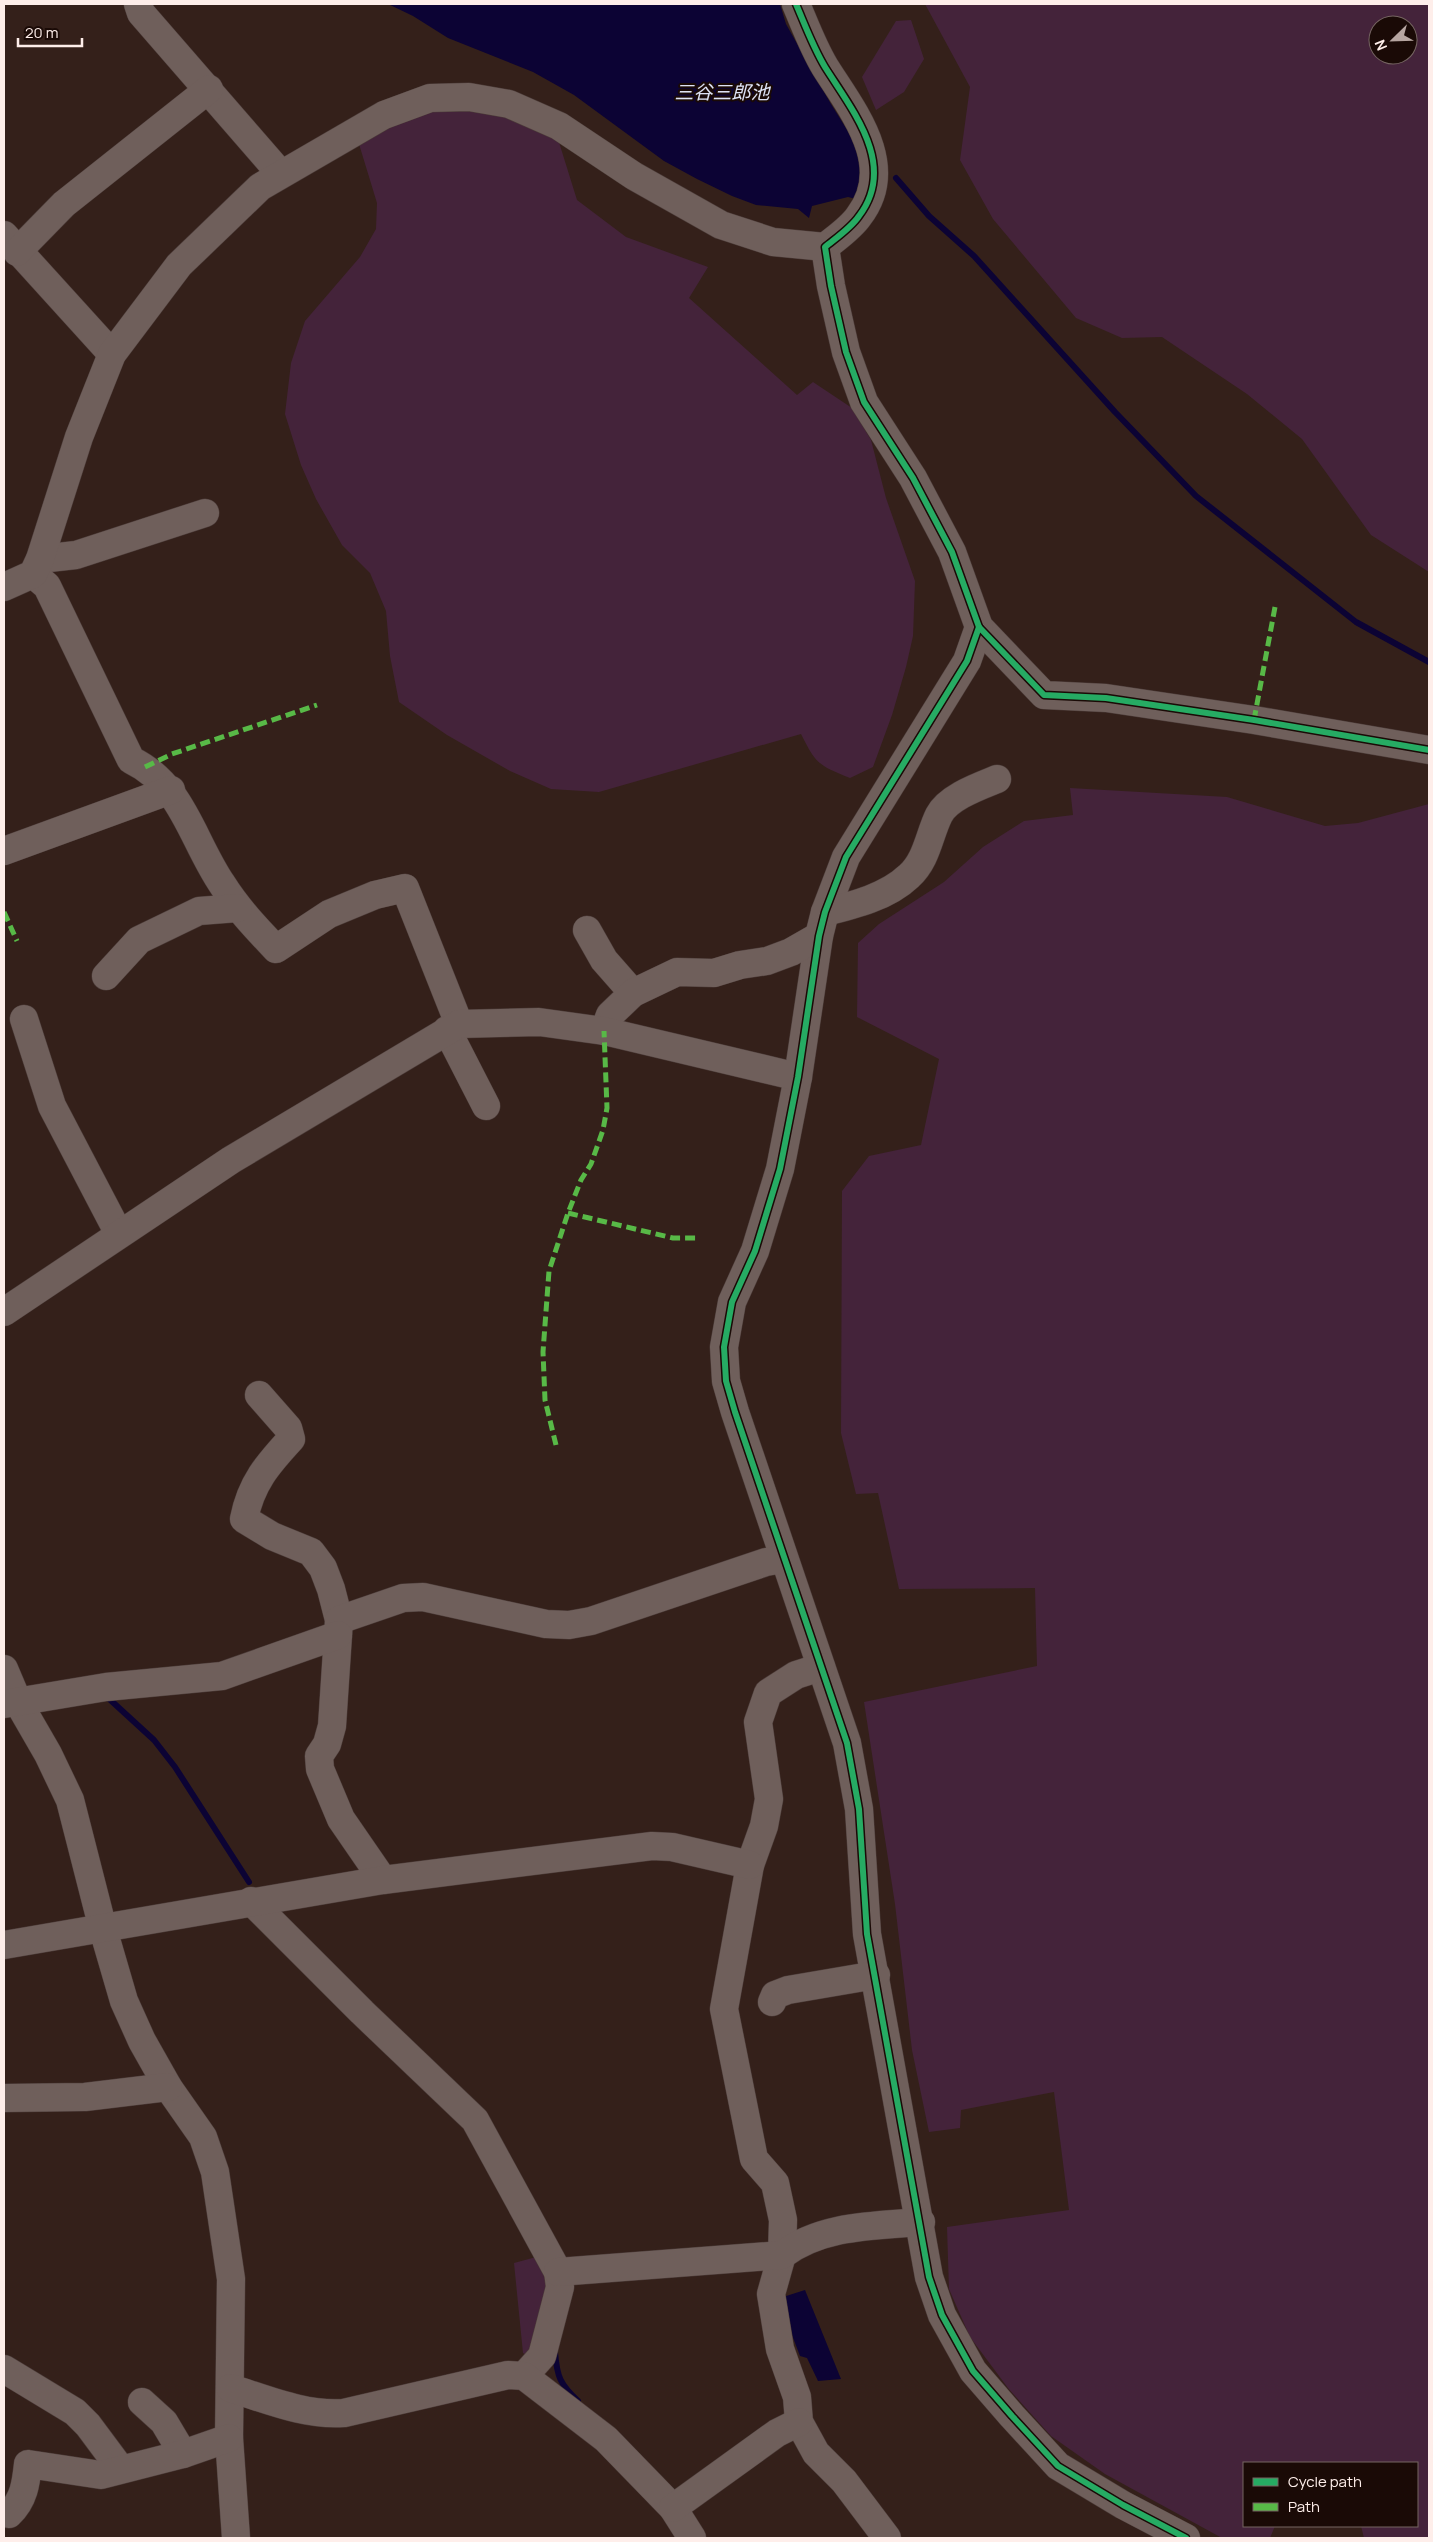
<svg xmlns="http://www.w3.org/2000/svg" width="1433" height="2542" font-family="Manrope,'Noto Sans JP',sans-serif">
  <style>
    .green { fill: #44233a; fill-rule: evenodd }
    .water { fill: #0c0334 }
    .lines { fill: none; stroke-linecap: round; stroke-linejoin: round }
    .stream { stroke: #0c0334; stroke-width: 6 }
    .minor-casing { stroke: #4c3c39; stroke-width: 29 }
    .minor { stroke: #6f5f5b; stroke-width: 28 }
    .quiet { stroke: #58b947; stroke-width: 5; stroke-dasharray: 10 5; stroke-linecap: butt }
    .cycleway-casing { stroke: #1a0a06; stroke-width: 9 }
    .cycleway { stroke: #26ab63; stroke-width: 6 }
    .labels { text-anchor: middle; stroke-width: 4; stroke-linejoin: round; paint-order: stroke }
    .water-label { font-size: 19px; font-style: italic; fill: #dde1f4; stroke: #1a0a06 }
  </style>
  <rect width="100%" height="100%" fill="#34201a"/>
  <g class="green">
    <path d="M925 4H1429V572L1371 535 1302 439 1247 394 1162 337 1122 338 1076 318 993 219 960 160 970 87ZM1378 25H1408V55H1378Z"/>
    <polygon points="911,20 924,59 904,92 876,110 862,77 896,21"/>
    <path d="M448 107 494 111 558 139 577 200 626 237 708 267 689 298 797 395 813 382 852 408 871 440 886 498 915 581 913 636 906 667 892 715 873 767 850 778C818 765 816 764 801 734L599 792 551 789 510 771 447 735 399 702 390 656 386 611 370 573 342 545 316 499 301 465 285 414 291 363 305 321 360 257 376 229 377 203 359 144 405 116Z"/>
    <polygon points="1070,788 1227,797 1325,826 1358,823 1429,804 1429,2538 1364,2538 1361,2526 1417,2526 1417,2463 1244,2463 1244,2526 1275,2526 1270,2538 1222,2538 1105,2474 1051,2436 1008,2388 970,2337 949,2289 947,2227 1069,2210 1054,2092 961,2110 960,2128 929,2132 912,2050 895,1904 864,1702 1037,1666 1035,1588 899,1589 878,1493 856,1494 841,1433 842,1191 869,1156 921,1145 939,1059 857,1017 858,943 879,924 944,882 983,847 1024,821 1073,815"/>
    <polygon points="540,2256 552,2273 531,2358 523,2353 514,2263"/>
  </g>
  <g class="water">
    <polygon points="388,4 780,4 786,24 831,104 851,136 871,152 856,199 848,197 812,206 809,218 798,209 756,205 732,196 697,179 664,161 574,95 533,72 448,38 413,16"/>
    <polygon points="805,2290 841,2379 818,2381 807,2358 800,2356 781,2306 783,2297"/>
  </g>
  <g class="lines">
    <g class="stream">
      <polyline points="896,178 929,216 974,256 1115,412 1196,496 1356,622 1429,662"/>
      <polyline points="106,1696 154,1740 175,1767 249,1882"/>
      <path d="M555 2352C557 2377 560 2384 578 2401"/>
    </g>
    <g class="minor-casing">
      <g id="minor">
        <polyline points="138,4 141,13 280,173"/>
        <path d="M796 4C805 25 813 47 825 67 852 110 898 165 859 216 851 228 836 238 825 247L831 286 846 352 864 402 913 478 952 552 979 627 1044 695 1106 698 1254 720 1429 750"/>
        <polyline points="4,235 112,354"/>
        <polyline points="17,252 64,204 209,89"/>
        <polyline points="40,559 76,555 205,513"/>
        <path d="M33 574 47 586 131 760C183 785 192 840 222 884 237 908 256 928 276 949L329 914 375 895 405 888 459 1024"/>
        <polyline points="4,587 33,574 40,559 79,437 112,354 179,265 260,187 384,115 430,98 469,97 509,104 559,126 634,176 721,225 773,242 825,247"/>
        <polyline points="979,627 967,661 846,857 825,912 819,936 798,1077 780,1169 755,1251 732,1302 724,1347 726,1381 735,1412 847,1743 859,1809 867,1934 929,2277 942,2315 973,2371 1012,2416 1058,2466 1123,2505 1186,2538"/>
        <polyline points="4,851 171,790"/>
        <path d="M825 912C854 905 887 897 909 876 927 860 929 835 939 815 948 797 980 786 997 779"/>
        <polyline points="587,930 604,960 633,993"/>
        <polyline points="106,976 139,940 199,911 238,908"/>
        <polyline points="24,1019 52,1106 119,1234"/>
        <polyline points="447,1030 486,1106"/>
        <polyline points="604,1031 610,1015 633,993 677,972 714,973 740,965 767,961 791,952 819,936"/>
        <polyline points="4,1312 231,1160 459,1024 539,1022 604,1031 798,1077"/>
        <path d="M259 1395 288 1428 291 1439C268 1464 251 1483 244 1519L272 1536 311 1552 323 1568 331 1589 339 1620 332 1726 327 1744 319 1756 320 1769 341 1819 383 1880"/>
        <polyline points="339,1620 403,1598 423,1597 546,1624 569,1625 591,1621 766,1562 784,1559"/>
        <polyline points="821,1667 796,1675 768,1693 758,1722 769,1799 764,1826 750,1865 724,2009 754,2159 775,2183 783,2220 782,2255 771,2294 780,2349 797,2397 799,2422 816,2453 844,2481 887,2538"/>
        <polyline points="4,1669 18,1702 48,1754 70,1800 103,1929 124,2001 142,2041 168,2087 203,2137 215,2172 231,2279 229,2438 236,2538"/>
        <polyline points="4,1704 106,1687 222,1676 338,1635"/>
        <polyline points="251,1901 362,2012 475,2120 558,2272 560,2287 542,2356 524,2376"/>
        <polyline points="4,1945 383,1880 652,1846 672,1847 750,1865"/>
        <polyline points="772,2002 775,1995 788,1990 876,1975"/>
        <polyline points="4,2098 85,2097 168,2087"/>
        <path d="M558 2272 782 2255C822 2225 873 2226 921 2222"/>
        <polyline points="4,2369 75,2412 88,2425 120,2468"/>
        <path d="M230 2388C266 2399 305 2416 344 2413L508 2375 524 2376 606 2439 673 2508 692 2538"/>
        <polyline points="142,2402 164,2422 183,2454"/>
        <polyline points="673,2508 777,2433 799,2422"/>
        <path d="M9 2514C24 2500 26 2483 28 2464L101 2475 183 2454 229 2438"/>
      </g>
    </g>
    <use href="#minor" class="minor"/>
    <g class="quiet">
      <polyline points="1254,720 1275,607"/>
      <polyline points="145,767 172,754 317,705"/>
      <polyline points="4,912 17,941"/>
      <polyline points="568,1213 673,1238 697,1238"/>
      <polyline points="556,1445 545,1400 543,1352 549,1271 568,1213 581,1180 591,1164 603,1130 607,1108 604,1031"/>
    </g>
    <g class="cycleway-casing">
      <g id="cycleway">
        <path d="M796 4C805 25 813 47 825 67 852 110 898 165 859 216 851 228 836 238 825 247L831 286 846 352 864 402 913 478 952 552 979 627 1044 695 1106 698 1254 720 1429 750"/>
        <polyline points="979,627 967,661 846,857 825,912 819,936 798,1077 780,1169 755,1251 732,1302 724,1347 726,1381 735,1412 847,1743 859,1809 867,1934 929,2277 942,2315 973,2371 1012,2416 1058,2466 1123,2505 1186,2538"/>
      </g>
    </g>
    <use href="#cycleway" class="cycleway"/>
  </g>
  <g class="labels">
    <g class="water-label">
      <text x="722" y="99">三谷三郎池</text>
    </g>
  </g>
  <rect width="1433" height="2542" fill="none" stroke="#feeeea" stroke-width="10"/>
  <rect x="1243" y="2462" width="175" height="65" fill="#1a0a06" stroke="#756561"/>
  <rect x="1253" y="2478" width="25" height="8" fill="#26ab63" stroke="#756561"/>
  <text x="1288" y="2487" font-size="15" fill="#feeeea">Cycle path</text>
  <rect x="1253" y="2503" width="25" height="8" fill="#58b947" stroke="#756561"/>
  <text x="1288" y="2512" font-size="15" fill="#feeeea">Path</text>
  <g transform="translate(1393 40) rotate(247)"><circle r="24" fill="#1a0a06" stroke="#756561"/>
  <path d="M0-4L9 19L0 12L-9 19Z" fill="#b7a6a1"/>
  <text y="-8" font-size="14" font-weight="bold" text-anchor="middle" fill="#feeeea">N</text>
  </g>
  <path d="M18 38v8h64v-8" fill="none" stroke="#feeeea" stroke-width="2.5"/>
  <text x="25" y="38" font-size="15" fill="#feeeea" stroke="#1a0a06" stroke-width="4" paint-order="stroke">20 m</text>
</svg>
